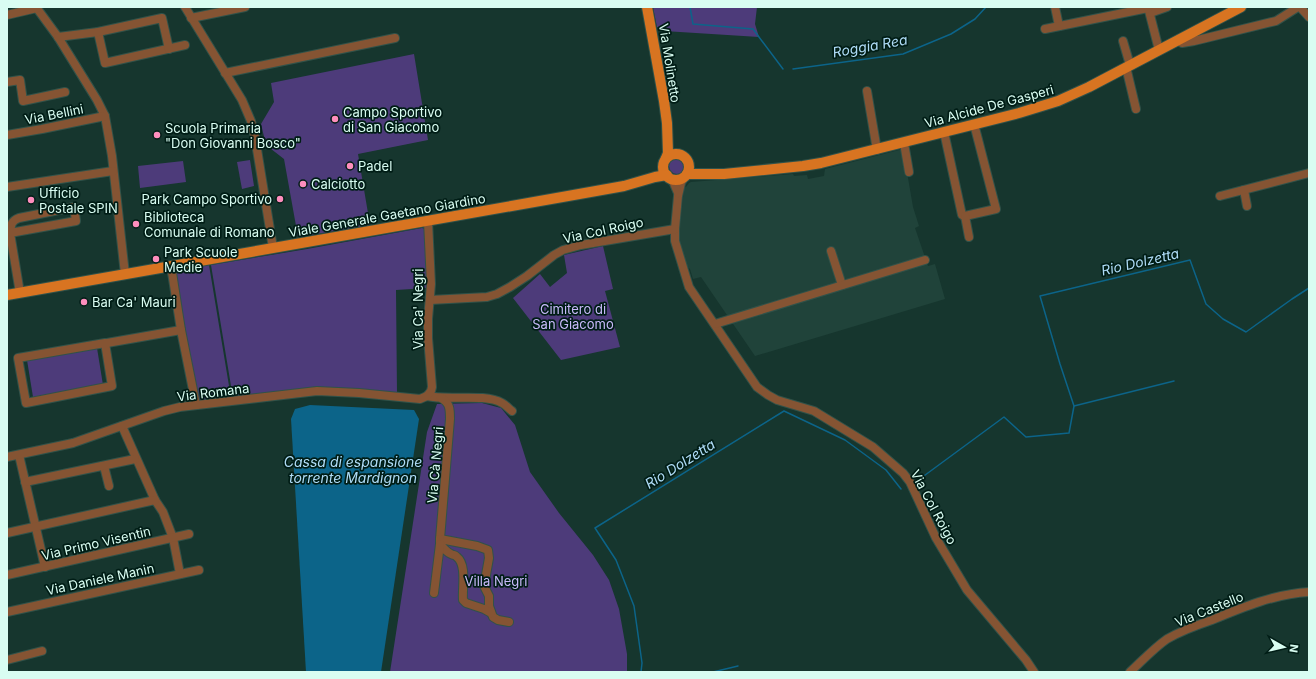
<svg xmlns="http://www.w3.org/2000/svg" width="1316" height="679" font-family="Inter,sans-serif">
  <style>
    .built { fill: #20433a }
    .green { fill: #4d3b7a }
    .water { fill: #0c6489 }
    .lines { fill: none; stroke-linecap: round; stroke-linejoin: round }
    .stream { stroke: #0c6489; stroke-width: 1.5 }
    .minor-casing { stroke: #315249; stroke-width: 10 }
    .major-casing { stroke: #315249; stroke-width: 12 }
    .minor { stroke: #855433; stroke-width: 8 }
    .major { stroke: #d87421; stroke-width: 10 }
    .poi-dot { fill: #fe8ebd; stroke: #001d16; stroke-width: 1.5 }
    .labels { text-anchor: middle; stroke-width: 3.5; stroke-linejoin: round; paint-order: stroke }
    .street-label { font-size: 13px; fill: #d9fdf2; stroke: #001d16 }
    .poi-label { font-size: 13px; fill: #d9fdf2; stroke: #001d16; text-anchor: start }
    .park-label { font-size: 13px; fill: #c8bafa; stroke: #001d16 }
    .water-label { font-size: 14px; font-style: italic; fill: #afdcf7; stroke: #001d16 }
  </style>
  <rect width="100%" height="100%" fill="#16362e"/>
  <polygon class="built" points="903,149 913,207 919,226 915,228 928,266 935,264 945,299 755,356 701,277 693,279 690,269 685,265 679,237 684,187 686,187 689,183 691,182 793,174 794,176 807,175 808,179 824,176 825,169"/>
  <g class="green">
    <polygon points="653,7 757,7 755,24 759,37 664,31 657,27"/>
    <polygon points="414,54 428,140 358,154 370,225 298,237 284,159 266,145 261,124 274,102 271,83"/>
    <circle cx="677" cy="166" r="8"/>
    <polygon points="250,160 254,186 242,189 237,162"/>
    <polygon points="183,161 186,182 140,188 138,166"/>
    <polygon points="422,228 425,229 426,234 427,288 396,290 397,394 332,387 233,398 211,265 307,249"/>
    <polygon points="603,246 613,289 605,291 620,347 561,360 513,298 540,274 550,287 567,273 564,255"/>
    <polygon points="209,265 231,398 200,402 197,399 175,276 177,276 177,271"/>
    <polygon points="97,348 103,385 33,397 27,360"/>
    <polygon points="482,403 501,408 515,425 530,472 559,513 593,555 609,580 619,609 627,654 627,672 390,672 427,432 437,404"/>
  </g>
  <polygon class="water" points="310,405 414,410 419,419 381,672 306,672 291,419 295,409"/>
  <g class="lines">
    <g class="stream">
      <polyline points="690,7 693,24 753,29 783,69"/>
      <polyline points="793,69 903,54 951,34 975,19 986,7"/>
      <polyline points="1074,406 1060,364 1040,296 1190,260 1206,304 1223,319 1246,332 1292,299 1309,288"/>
      <polyline points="917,481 1004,417 1026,437 1069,433 1074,406 1174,381"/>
      <polyline points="641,672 642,663 634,606 616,560 595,528 784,411 845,440 886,470 901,489"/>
      <polyline points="713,672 738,666"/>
    </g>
    <g class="minor-casing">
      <g id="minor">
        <polyline points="36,7 58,37 97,100 105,116 112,156 125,274"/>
        <polyline points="185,7 242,100 251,121 255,137 273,248"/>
        <polyline points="1055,7 1059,26"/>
        <polyline points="1148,7 1159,50"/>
        <polyline points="1300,7 1309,17"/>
        <polyline points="1150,13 1167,7"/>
        <polyline points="7,15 37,8"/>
        <polyline points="191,18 245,7"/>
        <polyline points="1045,29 1148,8"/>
        <polyline points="98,32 105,63 185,45"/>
        <polyline points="58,37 98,32 162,18 169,49"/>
        <polyline points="1178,40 1182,43 1194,41 1276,21 1298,7"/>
        <polyline points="1123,41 1130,65"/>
        <polyline points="1126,67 1136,109"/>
        <polyline points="225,73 395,38"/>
        <polyline points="7,82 20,80 23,101 65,92"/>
        <polyline points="867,91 877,150"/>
        <polyline points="944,132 962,215 965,216 996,209 974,124"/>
        <polyline points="7,135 42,129 105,116"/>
        <polyline points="904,143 909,172"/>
        <polyline points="684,177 681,183 678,196 675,229 675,241 689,287 757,387 768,395 777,400 814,411 873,447 903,473 910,482 936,538 967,590 1026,660 1034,672"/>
        <polyline points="672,179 678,193"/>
        <polyline points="7,187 113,171"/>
        <polyline points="1244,190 1247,206"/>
        <polyline points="1220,196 1309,173"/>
        <polyline points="965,216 969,237"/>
        <path d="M10 233 76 221 74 207 19 218C11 221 11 225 10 233L20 293"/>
        <polyline points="831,251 842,285"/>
        <polyline points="171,266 181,330 196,405"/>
        <polyline points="430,300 487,297 497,294 510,287 527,276 554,255 563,250 581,245 675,229"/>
        <polyline points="715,324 925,260"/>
        <polyline points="105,343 112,386 26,403 18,358 105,343 107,343 181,330"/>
        <path d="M427 396C449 401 484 393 502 403 506 405 509 409 512 411"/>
        <path d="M441 398C450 403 450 409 450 419L440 539 477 546 488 550 489 558 484 586 489 596V606L493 617 498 620 509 622"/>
        <polyline points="122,426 155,500 163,512 173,538 180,574"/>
        <polyline points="19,455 45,567"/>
        <polyline points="7,457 73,443 164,411 180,407 317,391 359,393 420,399 427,396 431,391 432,387 428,338 428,319 431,284 428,221"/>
        <polyline points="104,466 109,486"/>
        <polyline points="25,482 135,459"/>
        <polyline points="7,533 155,500"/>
        <path d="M440 539V544C443 548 447 552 451 554 455 556 454 554 457 557 467 565 462 588 463 600L466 603 484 609 491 613"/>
        <polyline points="7,575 189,534"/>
        <polyline points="434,593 440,544"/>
        <polyline points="7,612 199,570"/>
        <polyline points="7,660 42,651"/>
        <path d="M1130 672C1142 661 1154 648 1167 639 1181 631 1197 625 1212 620 1243 607 1275 594 1309 592"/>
      </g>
    </g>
    <g class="major-casing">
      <g id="major">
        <polyline points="647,7 664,101 667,123 668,153 666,158"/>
        <circle cx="676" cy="167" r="13"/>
        <polyline points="687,174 724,174 803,166 821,163 1019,113 1058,101 1089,87 1241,7"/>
        <polyline points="7,295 568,196 624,186 655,177 667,175"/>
      </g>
    </g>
    <use href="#minor" class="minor"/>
    <use href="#major" class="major"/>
  </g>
  <g class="poi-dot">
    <circle cx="335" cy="119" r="4"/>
    <circle cx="157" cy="135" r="4"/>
    <circle cx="350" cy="166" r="4"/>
    <circle cx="303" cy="184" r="4"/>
    <circle cx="280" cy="199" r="4"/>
    <circle cx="31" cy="200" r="4"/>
    <circle cx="136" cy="224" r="4"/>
    <circle cx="156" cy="259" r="4"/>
    <circle cx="84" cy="302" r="4"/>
  </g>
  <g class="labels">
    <g class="street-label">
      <text transform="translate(670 63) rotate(81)" y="5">Via Molinetto</text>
      <text transform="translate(989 106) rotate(-15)" y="5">Via Alcide De Gasperi</text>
      <text transform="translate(54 114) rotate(-11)" y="5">Via Bellini</text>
      <text transform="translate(387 215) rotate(-10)" y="5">Viale Generale Gaetano Giardino</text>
      <text transform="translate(603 230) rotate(-12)" y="5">Via Col Roigo</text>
      <text transform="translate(418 309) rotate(-90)" y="5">Via Ca' Negri</text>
      <text transform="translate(213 392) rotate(-7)" y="5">Via Romana</text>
      <text transform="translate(435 465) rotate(-85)" y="5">Via Cà Negri</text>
      <text transform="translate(934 507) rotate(62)" y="5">Via Col Roigo</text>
      <text transform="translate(96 543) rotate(-13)" y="5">Via Primo Visentin</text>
      <text transform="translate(100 579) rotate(-12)" y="5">Via Daniele Manin</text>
      <text transform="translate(1209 609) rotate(-22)" y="5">Via Castello</text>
    </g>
    <g class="poi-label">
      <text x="343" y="117">Campo Sportivo<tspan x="343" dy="15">di San Giacomo</tspan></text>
      <text x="165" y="133">Scuola Primaria<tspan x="165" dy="15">"Don Giovanni Bosco"</tspan></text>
      <text x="358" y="171">Padel</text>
      <text x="311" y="189">Calciotto</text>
      <text x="39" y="198">Ufficio<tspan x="39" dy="15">Postale SPIN</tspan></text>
      <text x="272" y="204" text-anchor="end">Park Campo Sportivo</text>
      <text x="144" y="222">Biblioteca<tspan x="144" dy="15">Comunale di Romano</tspan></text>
      <text x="164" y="257">Park Scuole<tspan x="164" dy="15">Medie</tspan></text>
      <text x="92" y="307">Bar Ca' Mauri</text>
    </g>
    <g class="park-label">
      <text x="573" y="314">Cimitero di<tspan x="573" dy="15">San Giacomo</tspan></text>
      <text x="496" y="586">Villa Negri</text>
    </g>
    <g class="water-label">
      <text transform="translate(870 46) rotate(-10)" y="5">Roggia Rea</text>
      <text transform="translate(1140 262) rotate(-13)" y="5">Rio Dolzetta</text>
      <text x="353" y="467">Cassa di espansione<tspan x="353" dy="16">torrente Mardignon</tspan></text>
      <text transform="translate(680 464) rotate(-32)" y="5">Rio Dolzetta</text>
    </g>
  </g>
  <rect width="1316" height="679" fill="none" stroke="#d9fdf2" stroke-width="16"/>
  <g transform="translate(1284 647) rotate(98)" stroke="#001d16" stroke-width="3" paint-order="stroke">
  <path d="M0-3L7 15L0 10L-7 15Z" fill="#d9fdf2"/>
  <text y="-6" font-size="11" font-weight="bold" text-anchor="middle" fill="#d9fdf2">N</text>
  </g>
</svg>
